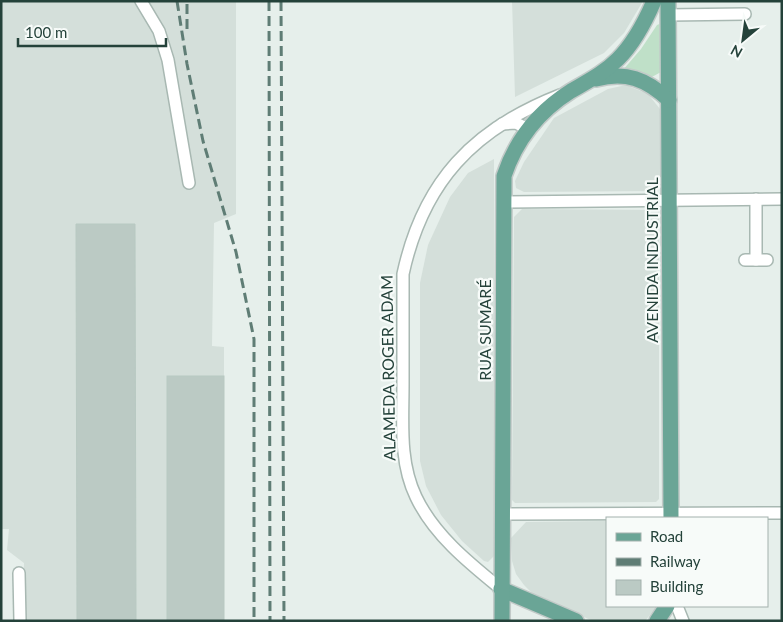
<svg xmlns="http://www.w3.org/2000/svg" width="783" height="622" font-family="Lato,sans-serif">
  <style>
    .built { fill: #d4dfda }
    .green { fill: #bfe0c8 }
    .building { fill: #bbcac4; stroke: #b8c9c2 }
    .lines { fill: none; stroke-linecap: round; stroke-linejoin: round }
    .minor-casing { stroke: #a8b8b2; stroke-width: 14 }
    .major-casing { stroke: #c2cac8; stroke-width: 18 }
    .minor { stroke: #fff; stroke-width: 11 }
    .major { stroke: #6aa596; stroke-width: 15 }
    .rail { stroke: #5f7d75; stroke-width: 3; stroke-dasharray: 10 5; stroke-linecap: butt }
    .labels { text-anchor: middle; stroke-width: 4.5; stroke-linejoin: round; paint-order: stroke }
    .street-label { font-size: 16px; fill: #24423a; stroke: #f7fbf9 }
  </style>
  <rect width="100%" height="100%" fill="#e6efeb"/>
  <g class="built">
    <polygon points="1,1 236,1 236,214 214,223 212,346 224,347 224,621 23,621 24,563 7,550 9,529 1,529"/>
    <polygon points="512,1 643,1 624,33 604,53 515,97"/>
    <polygon points="626,85 648,94 660,109 660,176 657,191 524,192 516,188 515,181 524,162 554,118 608,89"/>
    <polygon points="494,159 494,556 488,562 484,561 462,541 441,515 426,486 420,461 420,283 428,245 450,197 468,173"/>
    <polygon points="522,209 659,210 659,499 656,502 515,503 512,500 514,217"/>
    <polygon points="607,521 607,606 657,606 645,621 593,621 533,594 524,585 516,574 512,561 511,538 526,522"/>
  </g>
  <polygon class="green" points="662,23 661,72 650,78 623,70 641,49 657,25"/>
  <g class="building">
    <polygon points="76,224 135,224 136,621 77,621"/>
    <rect x="167" y="376" width="57" height="245"/>
  </g>
  <g class="lines">
    <g class="minor-casing">
      <g id="minor">
        <polyline points="141,1 159,31 168,60 189,183"/>
        <polyline points="668,15 745,14"/>
        <polyline points="502,124 516,123 528,129"/>
        <polyline points="503,202 782,199"/>
        <polyline points="745,260 767,260"/>
        <polyline points="756,260 756,199"/>
        <polyline points="503,514 782,513"/>
        <polyline points="19,573 20,621"/>
        <path d="M501 589C469 563 434 535 416 497 399 462 403 422 403 385 403 348 403 311 403 274 423 182 473 129 560 95"/>
        <polyline points="677,606 683,621"/>
      </g>
    </g>
    <g class="major-casing">
      <g id="major">
        <polyline points="668,1 671,518"/>
        <path d="M596 79C626 71 646 79 669 100"/>
        <polyline points="501,589 576,621"/>
        <path d="M502 621 504 176C516 140 539 111 571 91 588 81 604 73 618 59 634 43 645 22 654 1"/>
        <polyline points="657,621 667,606"/>
      </g>
    </g>
    <use href="#minor" class="minor"/>
    <use href="#major" class="major"/>
    <g class="rail">
      <polyline points="177,1 187,64 203,141 236,252 254,339 254,621"/>
      <polyline points="269,1 270,621"/>
      <polyline points="281,1 284,621"/>
      <polyline points="187,29 187,1"/>
    </g>
  </g>
  <g class="labels">
    <g class="street-label">
      <text transform="translate(652 260) rotate(-90)" y="6">AVENIDA INDUSTRIAL</text>
      <text transform="translate(485 330) rotate(-90)" y="6">RUA SUMARÉ</text>
      <text transform="translate(388 368) rotate(-91)" y="6">ALAMEDA ROGER ADAM</text>
    </g>
  </g>
  <rect width="783" height="622" fill="none" stroke="#24423a" stroke-width="5"/>
  <rect x="606" y="517" width="162" height="90" fill="#f7fbf9" stroke="#a3b1ad"/>
  <rect x="616" y="533" width="25" height="8" fill="#6aa596" stroke="#a3b1ad"/>
  <text x="650" y="542" font-size="15" fill="#24423a">Road</text>
  <rect x="616" y="558" width="25" height="8" fill="#5f7d75" stroke="#a3b1ad"/>
  <text x="650" y="567" font-size="15" fill="#24423a">Railway</text>
  <rect x="616" y="580" width="25" height="15" fill="#bbcac4" stroke="#a3b1ad"/>
  <text x="650" y="592" font-size="15" fill="#24423a">Building</text>
  <g transform="translate(743 40) rotate(209)" stroke="#f7fbf9" stroke-width="4" paint-order="stroke">
  <path d="M0-4L9 19L0 12L-9 19Z" fill="#24423a"/>
  <text y="-8" font-size="14" font-weight="bold" text-anchor="middle" fill="#24423a">N</text>
  </g>
  <path d="M18 38v8h148v-8" fill="none" stroke="#24423a" stroke-width="2.5"/>
  <text x="25" y="38" font-size="15" fill="#24423a" stroke="#f7fbf9" stroke-width="4" paint-order="stroke">100 m</text>
</svg>
